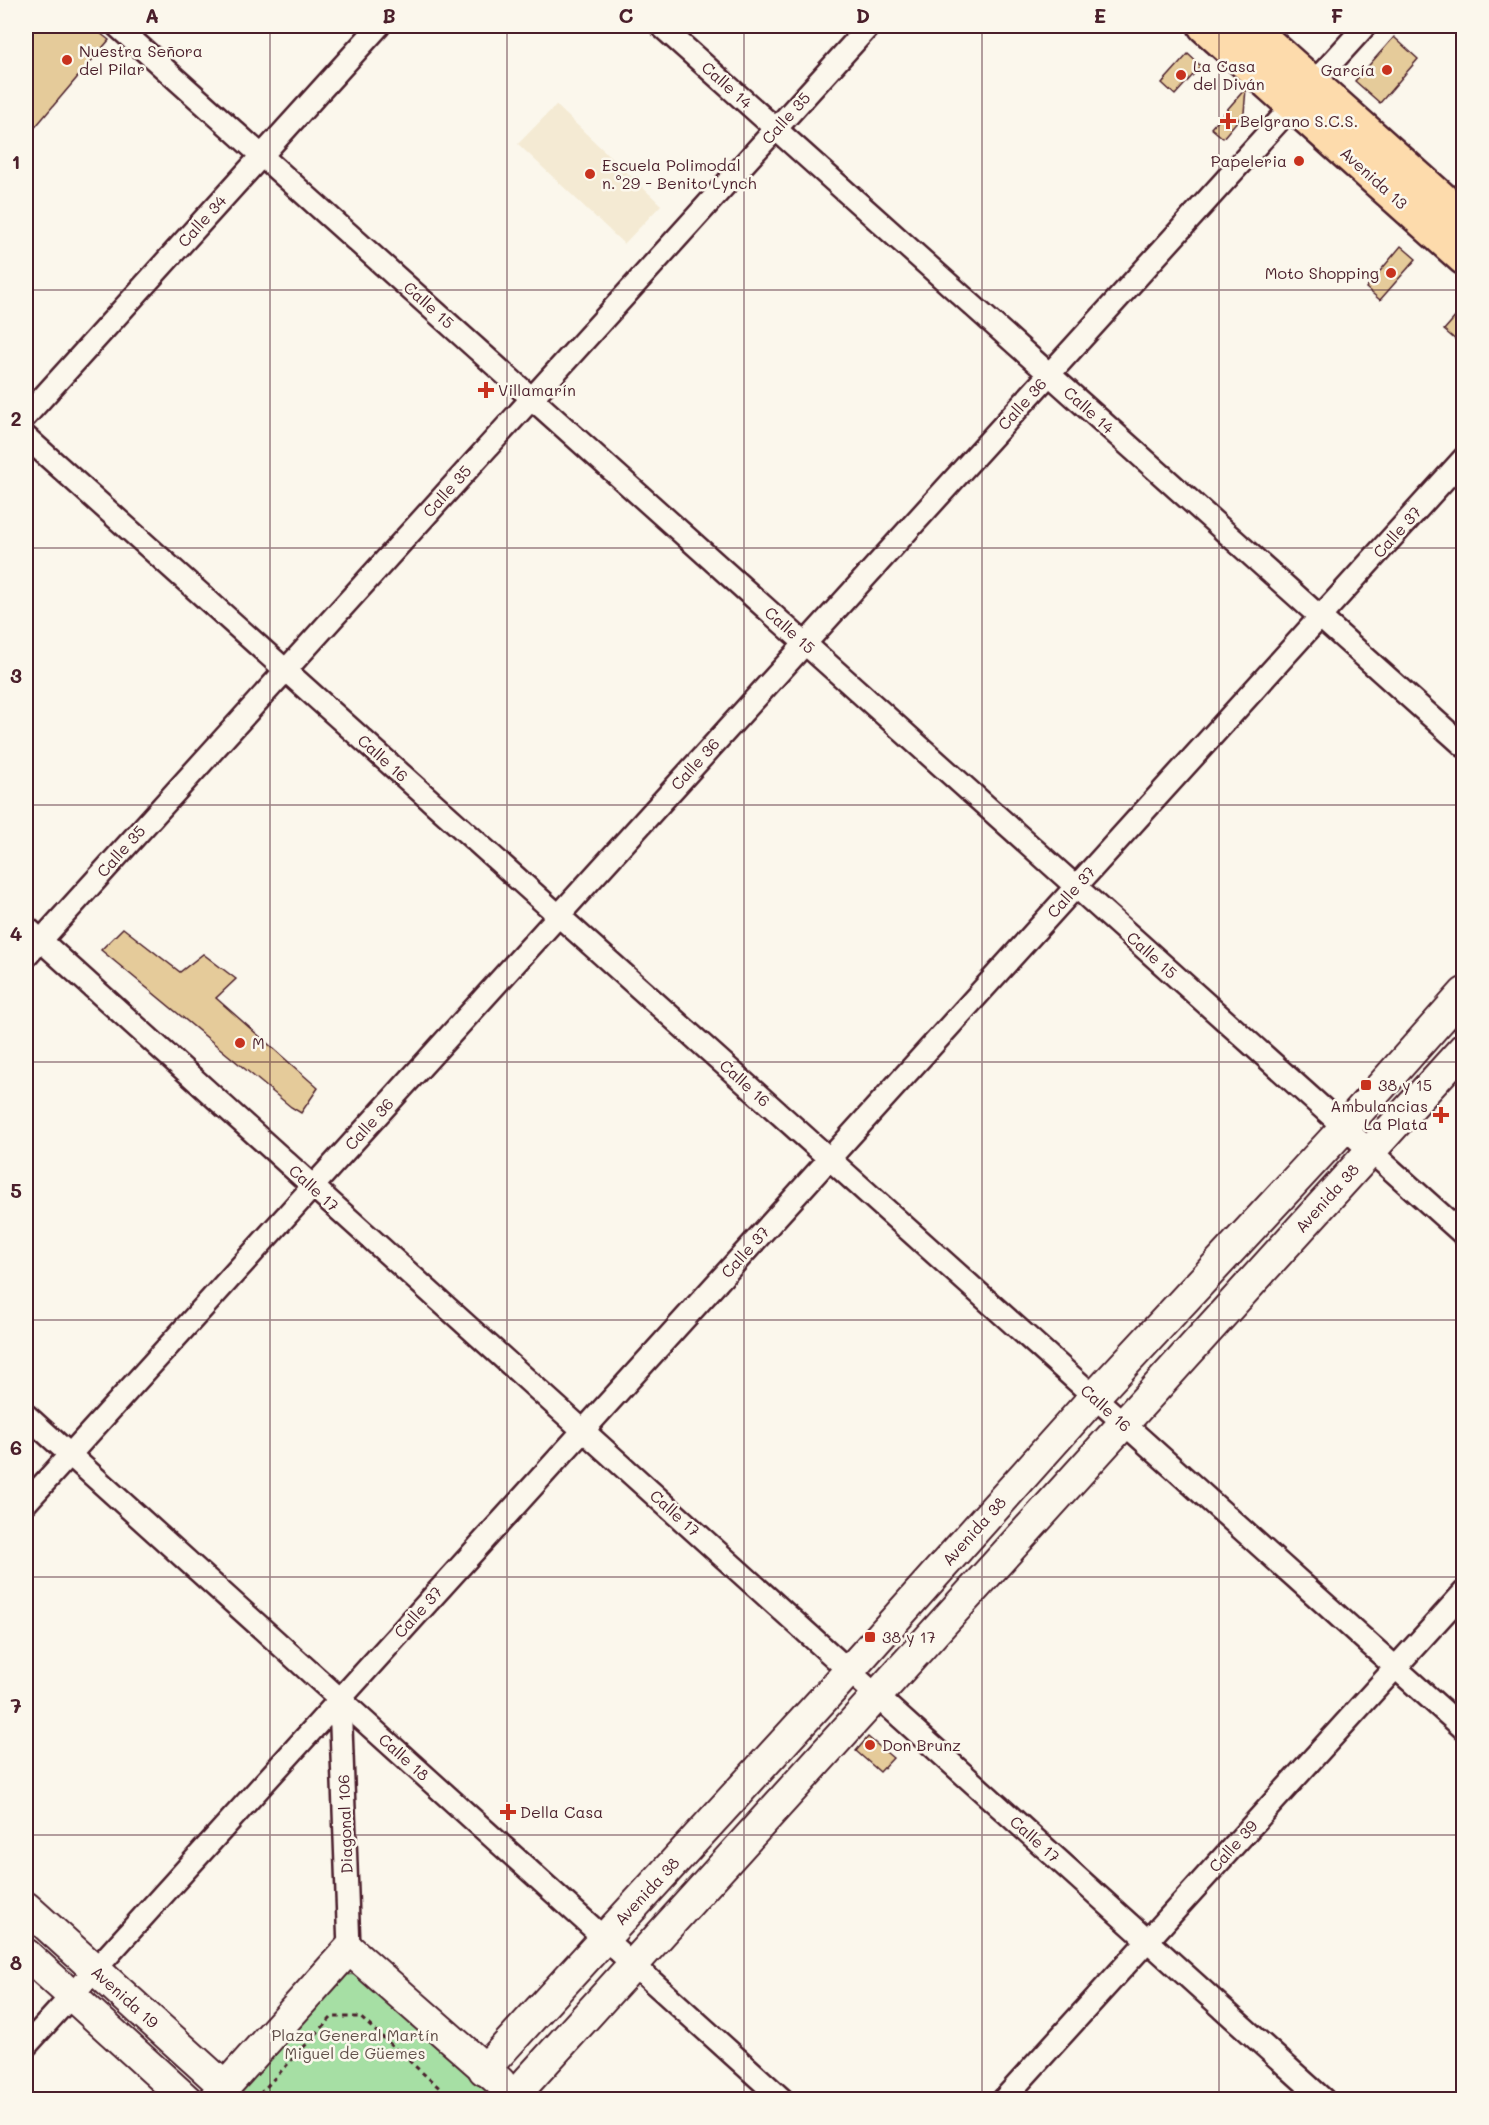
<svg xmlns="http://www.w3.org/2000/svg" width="1489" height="2125" font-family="Mali,sans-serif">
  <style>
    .built { fill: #f4ead3 }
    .green { fill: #a6dfa4; stroke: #787f68; stroke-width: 1.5 }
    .building { fill: #e5cb9a; stroke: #4a1f2b; stroke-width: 1.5 }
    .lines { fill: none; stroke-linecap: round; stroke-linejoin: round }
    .minor-casing { stroke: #4a1f2b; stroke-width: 26 }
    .secondary-casing { stroke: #4a1f2b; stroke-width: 34 }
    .primary-casing { stroke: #4a1f2b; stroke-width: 38 }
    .path { stroke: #4a1f2b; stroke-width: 3; stroke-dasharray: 4.5 4.5; stroke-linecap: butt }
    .minor { stroke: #fbf7ec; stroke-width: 21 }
    .secondary { stroke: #fbf7ec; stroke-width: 30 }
    .primary { stroke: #fddbac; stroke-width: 33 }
    .grid { fill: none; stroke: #4a1f2b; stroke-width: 1.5; stroke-opacity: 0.55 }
    .poi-dot { fill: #c8321e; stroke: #fbf7ec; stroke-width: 2 }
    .labels { text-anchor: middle; stroke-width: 5; stroke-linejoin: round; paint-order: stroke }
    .poi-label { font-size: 16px; fill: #4a1f2b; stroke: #fbf7ec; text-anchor: start }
    .street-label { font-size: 16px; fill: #4a1f2b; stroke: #fbf7ec }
    .park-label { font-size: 16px; fill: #614f49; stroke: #fbf7ec }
    .neatline { fill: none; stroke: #4a1f2b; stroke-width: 2 }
    .grid-label { font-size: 20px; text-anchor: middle; font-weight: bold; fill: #4a1f2b }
  </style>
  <rect width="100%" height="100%" fill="#fbf7ec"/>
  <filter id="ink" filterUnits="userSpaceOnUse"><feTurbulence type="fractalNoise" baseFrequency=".0167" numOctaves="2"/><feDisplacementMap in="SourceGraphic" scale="12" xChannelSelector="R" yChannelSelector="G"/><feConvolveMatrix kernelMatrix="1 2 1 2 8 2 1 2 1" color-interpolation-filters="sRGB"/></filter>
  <g filter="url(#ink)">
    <polygon class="built" points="556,105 661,205 624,244 518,144"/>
    <polygon class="green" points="361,1974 500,2099 229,2100 344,1975"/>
    <g class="building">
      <polygon points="26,26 91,26 109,40 26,138"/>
      <polygon points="1394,37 1418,59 1380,103 1355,81"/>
      <polygon points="1188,54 1201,66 1175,95 1162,83"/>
      <polygon points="1246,88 1244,113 1223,138 1211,128"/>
      <polygon points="1401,246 1416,259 1380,300 1366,288"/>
      <polygon points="1464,307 1464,347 1444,330"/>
      <polygon points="123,928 180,972 203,954 236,979 216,998 318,1088 301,1113 291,1107 101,950"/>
      <polygon points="868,1737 893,1758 880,1772 856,1751"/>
    </g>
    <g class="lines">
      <g class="minor-casing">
        <g id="minor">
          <polyline points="117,26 1464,1235"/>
          <polyline points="661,26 1464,746"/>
          <polyline points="26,416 379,26"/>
          <polyline points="26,437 1464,1729"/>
          <polyline points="26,927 1324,2100"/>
          <polyline points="26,957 869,26"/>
          <polyline points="26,1415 783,2100"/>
          <polyline points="26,1503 1365,26"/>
          <polyline points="340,1699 349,1949"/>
          <polyline points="26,2046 1464,458"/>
          <polyline points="1003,2100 1464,1592"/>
        </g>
      </g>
      <g class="secondary-casing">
        <g id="secondary">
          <polyline points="26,1907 225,2087"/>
          <polyline points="26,1954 187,2100"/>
          <polyline points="484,2070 849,1671 1094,1397 1344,1128 1464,993"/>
          <polyline points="515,2095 1464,1048"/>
          <polyline points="213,2100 349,1949 500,2082"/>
        </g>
      </g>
      <g class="primary-casing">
        <g id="primary">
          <polyline points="1205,26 1464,258"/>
          <polyline points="1248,26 1464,219"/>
        </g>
      </g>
      <polyline class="path" points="254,2100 332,2017 360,2017 453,2100"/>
      <use href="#minor" class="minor"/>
      <use href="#secondary" class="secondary"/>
      <use href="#primary" class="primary"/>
    </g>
  </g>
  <path class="grid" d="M270 26V2100M507 26V2100M744 26V2100M982 26V2100M1219 26V2100M26 290H1464M26 548H1464M26 805H1464M26 1062H1464M26 1320H1464M26 1577H1464M26 1835H1464"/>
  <g class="poi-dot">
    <circle cx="67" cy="60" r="6"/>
    <circle cx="1387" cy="70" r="6"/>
    <circle cx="1181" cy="75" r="6"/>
    <path d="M1225 112h6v6h6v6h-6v6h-6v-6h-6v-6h6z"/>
    <circle cx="1299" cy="161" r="6"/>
    <circle cx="590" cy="174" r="6"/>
    <circle cx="1391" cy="273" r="6"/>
    <path d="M483 381h6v6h6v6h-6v6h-6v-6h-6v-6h6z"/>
    <circle cx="240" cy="1043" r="6"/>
    <rect x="1360" y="1079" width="12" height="12" rx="3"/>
    <path d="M1438 1106h6v6h6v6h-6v6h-6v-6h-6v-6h6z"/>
    <rect x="864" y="1631" width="12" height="12" rx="3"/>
    <circle cx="870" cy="1745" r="6"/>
    <path d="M505 1803h6v6h6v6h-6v6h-6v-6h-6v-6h6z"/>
  </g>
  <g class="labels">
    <g class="poi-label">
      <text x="79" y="57">Nuestra Señora<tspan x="79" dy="18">del Pilar</tspan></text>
      <text x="1193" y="72">La Casa<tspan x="1193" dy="18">del Diván</tspan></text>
      <text x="1375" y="76" text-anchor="end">García</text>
      <text x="1240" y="127">Belgrano S.C.S.</text>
      <text x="1287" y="167" text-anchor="end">Papeleria</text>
      <text x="602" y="171">Escuela Polimodal<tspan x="602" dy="18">n.°29 - Benito Lynch</tspan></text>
      <text x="1379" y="279" text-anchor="end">Moto Shopping</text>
      <text x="498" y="396">Villamarín</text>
      <text x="252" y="1049">M</text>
      <text x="1378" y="1091">38 y 15</text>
      <text x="1428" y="1112" text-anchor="end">Ambulancias<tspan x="1428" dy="18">La Plata</tspan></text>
      <text x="882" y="1643">38 y 17</text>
      <text x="882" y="1751">Don Brunz</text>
      <text x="520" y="1818">Della Casa</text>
    </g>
    <g class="street-label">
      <text transform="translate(727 85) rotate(42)" y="6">Calle 14</text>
      <text transform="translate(786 118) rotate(-48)" y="6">Calle 35</text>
      <text transform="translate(1374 178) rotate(42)" y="6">Avenida 13</text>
      <text transform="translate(202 221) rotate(-48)" y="6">Calle 34</text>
      <text transform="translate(429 305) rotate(42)" y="6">Calle 15</text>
      <text transform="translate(1022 404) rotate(-48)" y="6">Calle 36</text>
      <text transform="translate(1089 410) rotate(42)" y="6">Calle 14</text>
      <text transform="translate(447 491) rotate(-48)" y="6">Calle 35</text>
      <text transform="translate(1397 532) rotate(-48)" y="6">Calle 37</text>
      <text transform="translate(790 630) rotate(42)" y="6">Calle 15</text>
      <text transform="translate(383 758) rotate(42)" y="6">Calle 16</text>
      <text transform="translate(695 764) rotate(-48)" y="6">Calle 36</text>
      <text transform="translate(121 851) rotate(-48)" y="6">Calle 35</text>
      <text transform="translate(1071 892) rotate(-48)" y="6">Calle 37</text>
      <text transform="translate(1152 955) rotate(42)" y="6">Calle 15</text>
      <text transform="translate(745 1083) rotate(42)" y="6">Calle 16</text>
      <text transform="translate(369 1124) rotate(-48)" y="6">Calle 36</text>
      <text transform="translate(314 1188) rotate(42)" y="6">Calle 17</text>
      <text transform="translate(1327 1198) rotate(-48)" y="6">Avenida 38</text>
      <text transform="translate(745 1252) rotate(-48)" y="6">Calle 37</text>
      <text transform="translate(1106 1408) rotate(42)" y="6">Calle 16</text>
      <text transform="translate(675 1513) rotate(42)" y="6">Calle 17</text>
      <text transform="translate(974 1531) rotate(-48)" y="6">Avenida 38</text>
      <text transform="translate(418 1612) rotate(-48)" y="6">Calle 37</text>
      <text transform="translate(404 1757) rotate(42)" y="6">Calle 18</text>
      <text transform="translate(345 1824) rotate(-92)" y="6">Diagonal 106</text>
      <text transform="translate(1035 1839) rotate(42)" y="6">Calle 17</text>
      <text transform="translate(1233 1846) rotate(-48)" y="6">Calle 39</text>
      <text transform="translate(647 1891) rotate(-47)" y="6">Avenida 38</text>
      <text transform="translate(125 1997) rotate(42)" y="6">Avenida 19</text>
    </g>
    <g class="park-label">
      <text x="355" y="2041">Plaza General Martín<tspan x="355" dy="18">Miguel de Güemes</tspan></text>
    </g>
  </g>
  <rect width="1489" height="2125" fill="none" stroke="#fbf7ec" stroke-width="66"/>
  <rect x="33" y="33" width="1423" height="2059" class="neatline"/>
  <g class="grid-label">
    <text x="152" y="23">A</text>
    <text x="389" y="23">B</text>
    <text x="626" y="23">C</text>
    <text x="863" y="23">D</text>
    <text x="1100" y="23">E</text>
    <text x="1337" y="23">F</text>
    <text x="16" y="169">1</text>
    <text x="16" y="426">2</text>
    <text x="16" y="683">3</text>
    <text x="16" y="941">4</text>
    <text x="16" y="1198">5</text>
    <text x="16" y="1455">6</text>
    <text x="16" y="1713">7</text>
    <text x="16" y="1970">8</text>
  </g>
</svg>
